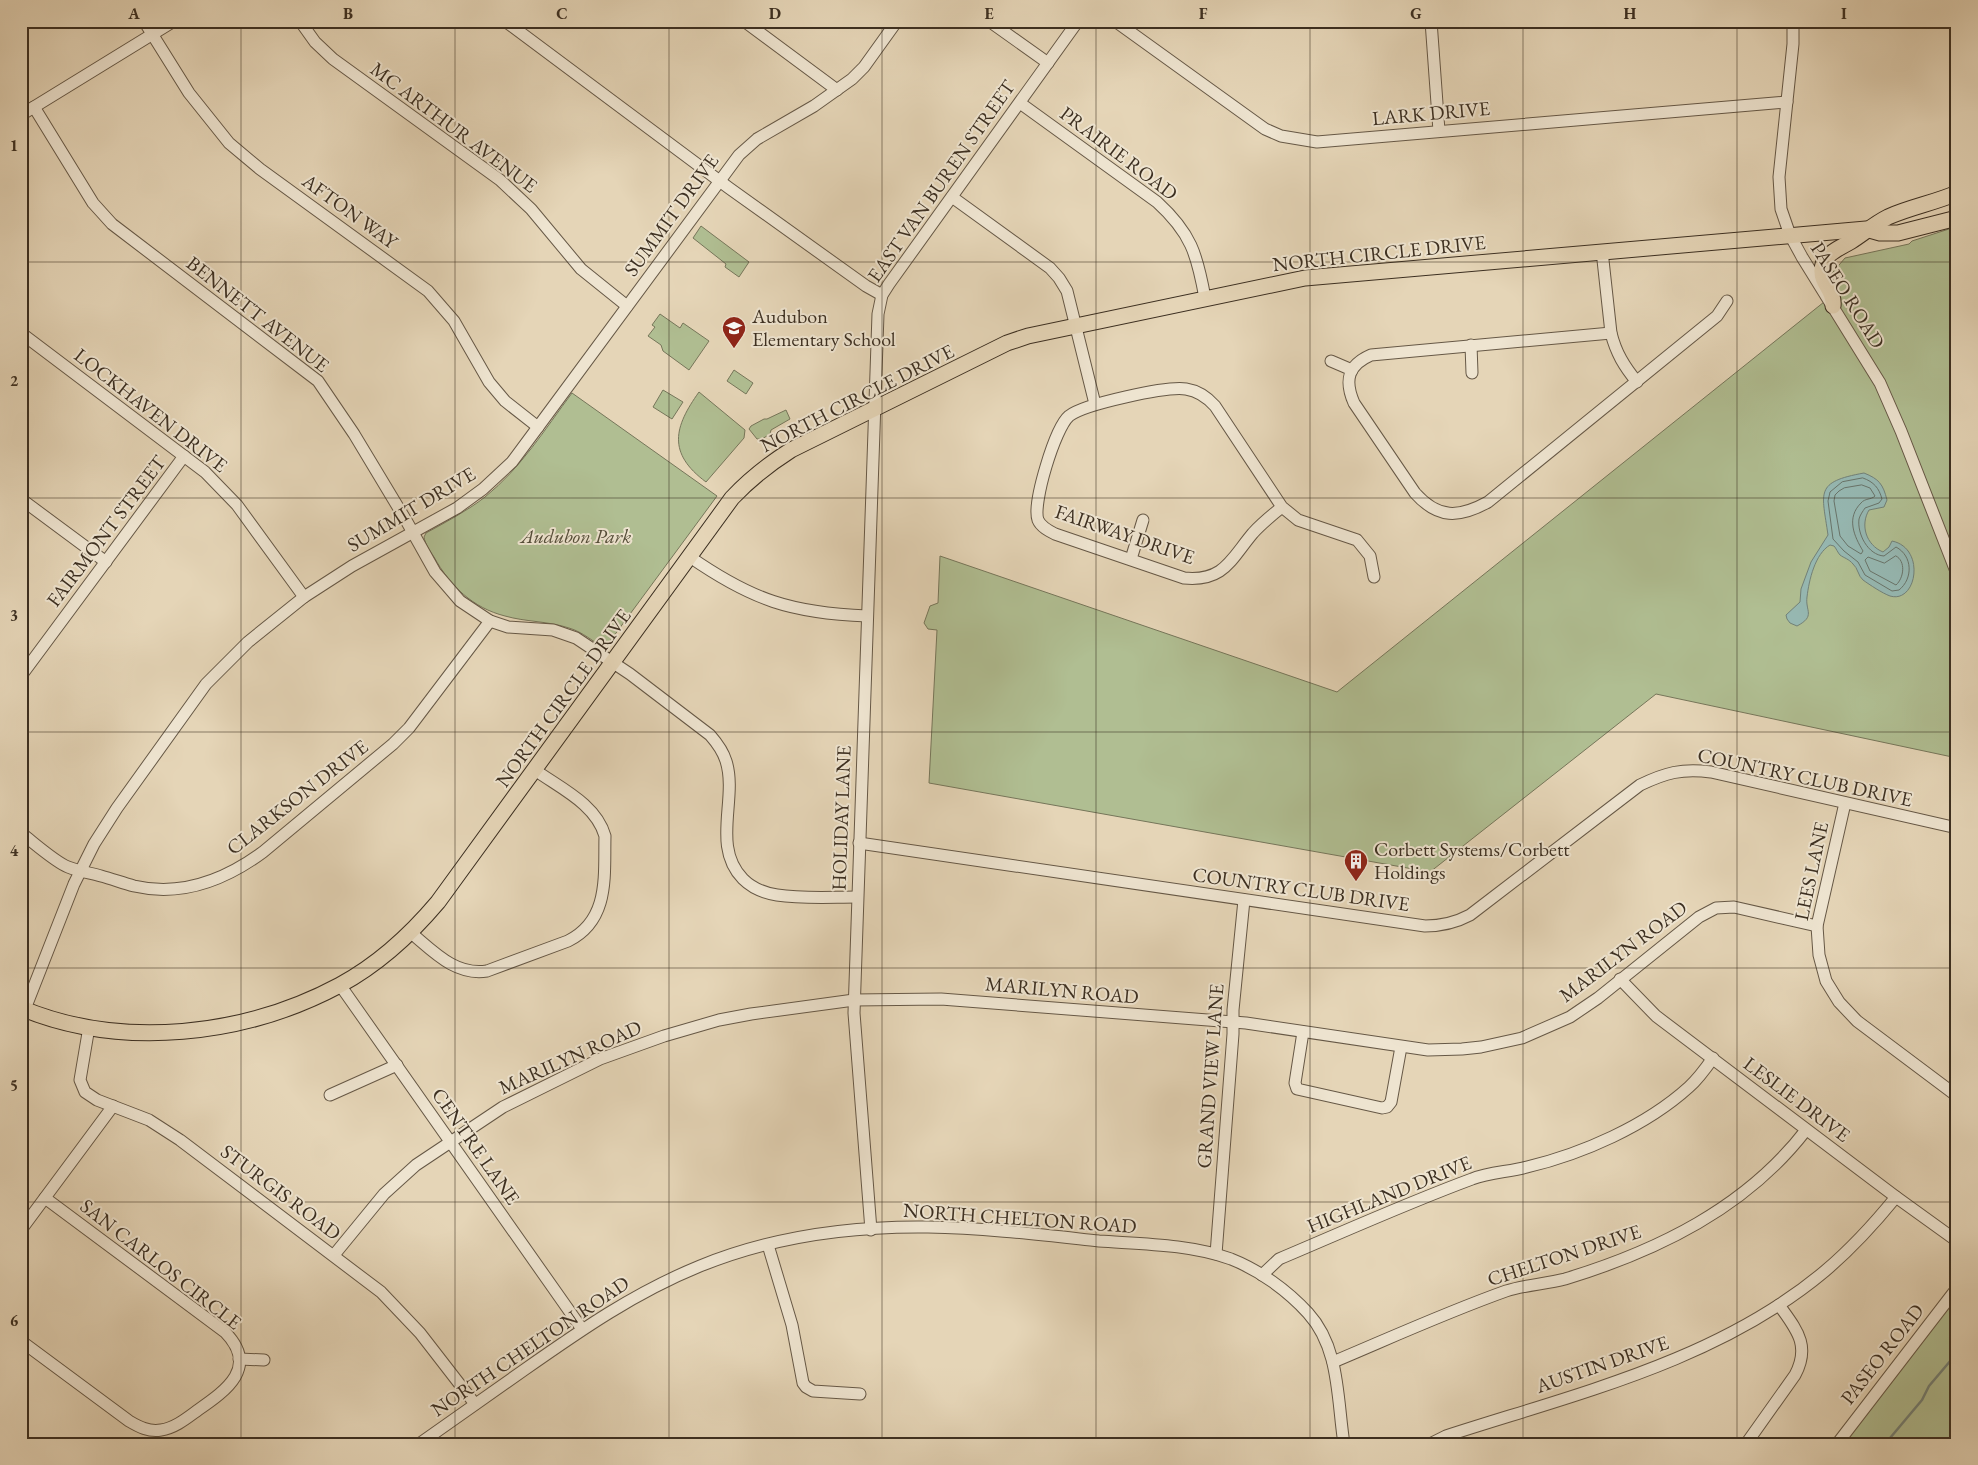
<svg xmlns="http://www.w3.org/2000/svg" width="1978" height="1465" font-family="'EB Garamond',serif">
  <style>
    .green { fill: #b0be92; stroke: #76765a }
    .water { fill: #96b8b2; stroke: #728178 }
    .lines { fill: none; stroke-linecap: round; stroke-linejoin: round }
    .shore { stroke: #69746a; stroke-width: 1 }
    .stream { stroke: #728178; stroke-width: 2.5 }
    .minor-casing { stroke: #665846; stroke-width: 13 }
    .major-casing { stroke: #3c2f21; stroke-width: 17 }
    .minor { stroke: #eee4d0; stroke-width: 11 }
    .major { stroke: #e5d5b7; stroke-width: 15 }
    .grid { fill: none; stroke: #3c2f21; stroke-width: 1; stroke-opacity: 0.55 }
    .labels { text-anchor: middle; stroke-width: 4; stroke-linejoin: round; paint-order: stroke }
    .street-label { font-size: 20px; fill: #3c2f21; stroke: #eee4d0 }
    .poi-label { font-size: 20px; fill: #3c2f21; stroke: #eee4d0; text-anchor: start }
    .park-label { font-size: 20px; font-style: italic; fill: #534c38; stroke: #eee4d0 }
    .neatline { fill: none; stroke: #3c2f21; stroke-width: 2 }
    .grid-label { font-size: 16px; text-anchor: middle; font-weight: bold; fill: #3c2f21 }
  </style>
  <rect width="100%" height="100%" fill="#e5d5b7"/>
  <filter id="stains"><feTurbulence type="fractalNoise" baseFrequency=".004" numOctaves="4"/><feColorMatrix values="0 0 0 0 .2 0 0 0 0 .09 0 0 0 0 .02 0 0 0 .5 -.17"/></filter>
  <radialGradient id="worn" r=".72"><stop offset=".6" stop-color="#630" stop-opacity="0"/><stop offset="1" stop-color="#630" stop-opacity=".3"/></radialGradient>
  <g class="green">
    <polygon points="701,226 749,262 739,277 725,267 726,264 693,238"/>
    <polygon points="1955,227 1957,228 1957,758 1656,694 1430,872 929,783 937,630 928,629 924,623 930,606 938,603 940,556 1337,692 1834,294 1827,279 1845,258 1909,244 1912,241"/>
    <polygon points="660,314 680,328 683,323 709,341 689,370 663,351 661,345 648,336 655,327 652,325"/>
    <polygon points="734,370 753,383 746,394 727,381"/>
    <polygon points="663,390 683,402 672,419 653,407"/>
    <path d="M699 392 745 430 744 438 706 482C667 453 674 427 699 392Z"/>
    <path d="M572 393 717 496 605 648C593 642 583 632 569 628 548 621 526 622 505 616 473 608 450 586 434 557 430 551 425 544 424 537L426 533C446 522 467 511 485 497 521 468 545 429 572 393Z"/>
    <polygon points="786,410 790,419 771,430 770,434 762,439 757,439 749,429 751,426 764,419 767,419"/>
    <polygon points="1957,1290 1957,1444 1839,1444"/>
  </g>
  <path class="water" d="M1864 473C1879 479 1883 484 1887 500L1884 507 1869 510C1860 525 1866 545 1883 552L1889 547 1892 541C1926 548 1917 604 1890 596 1882 593 1870 585 1863 580 1858 576 1858 568 1853 564 1849 559 1844 558 1840 555 1838 553 1836 548 1834 546L1830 545C1815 554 1809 580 1807 597 1805 611 1816 616 1797 626L1790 623 1787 619 1786 615 1800 602 1801 589 1811 562 1828 535C1822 492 1814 482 1864 473Z"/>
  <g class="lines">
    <g class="shore">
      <path d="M1863 478C1874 482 1879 488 1882 499L1879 503 1865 508C1863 511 1860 515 1859 519 1857 534 1868 555 1884 556L1896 547C1913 556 1913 579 1899 590L1892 591 1865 575 1858 562 1844 551 1833 539 1828 501 1830 492 1842 482Z"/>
      <path d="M1862 485 1870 488 1875 496C1871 500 1865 498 1861 503 1846 518 1854 536 1863 551L1861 554 1848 546 1840 536 1834 501 1835 495 1839 491 1844 488Z"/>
      <path d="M1896 556C1906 561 1904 578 1896 585L1870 571 1865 560 1868 557 1884 563Z"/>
    </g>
    <polyline class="stream" points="1885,1444 1922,1400 1929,1386 1957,1353"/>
    <g class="minor-casing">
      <g id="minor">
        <polyline points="144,21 189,93 229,143 260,169 428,291 454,321 489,382 505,401 538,427"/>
        <polyline points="300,21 315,42 333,59 500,180 531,209 581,269 627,306"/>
        <polyline points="505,21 729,188 866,286 882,295"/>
        <polyline points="744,21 837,90"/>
        <polyline points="989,21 1048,63"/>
        <polyline points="1115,21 1265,129 1281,136 1317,142 1787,102"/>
        <polyline points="1341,21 1372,21"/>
        <polyline points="1431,21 1439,131"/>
        <polyline points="1793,21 1793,44 1779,177 1781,209 1790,235 1802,257 1880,383 1901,431 1957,574"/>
        <path d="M1020 103 1157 202C1191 233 1197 254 1205 298"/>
        <path d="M34 107 93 203 112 224 318 381 354 434 407 522 435 572 460 601 490 621 508 627 553 630 576 638 630 674 710 735C717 743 723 751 726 761 738 799 711 846 743 879 752 888 764 893 777 895 803 899 831 897 857 897"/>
        <polyline points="21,115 174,21"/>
        <polyline points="952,197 1050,268 1059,278 1067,291 1095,404"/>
        <path d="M1602 251 1611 333C1616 353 1624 366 1637 382"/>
        <polyline points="21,333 205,472 237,505 304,597"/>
        <path d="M1611 333 1371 355C1348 365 1344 380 1354 403L1415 493C1438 519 1459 518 1488 502L1717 316 1727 301"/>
        <polyline points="1471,345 1472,373"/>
        <polyline points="1331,361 1352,370"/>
        <polyline points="21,499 106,562"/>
        <path d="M1282 507C1272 515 1262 523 1253 533 1231 559 1224 582 1184 578L1055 534C1049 531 1041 527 1038 520 1032 504 1055 428 1069 416 1084 404 1167 386 1186 389 1199 391 1207 397 1215 406L1282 507 1298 520 1357 540 1370 556 1374 577"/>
        <path d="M690 557C752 600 791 613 867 616"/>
        <polyline points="1131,559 1143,520"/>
        <polyline points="21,676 184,456"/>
        <polyline points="1845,803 1817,926 1819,955 1826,981 1839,1002 1857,1021 1957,1096"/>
        <path d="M21 833C33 842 55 862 68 867 78 871 90 873 101 876 112 879 123 883 134 886 181 897 225 880 263 852L393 744 409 728 490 621"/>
        <path d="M859 843 1425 926C1442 926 1455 923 1470 915L1640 785C1665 773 1682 768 1711 772L1957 828"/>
        <path d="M410 932C433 951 455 976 487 971L568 941C610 920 604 876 605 836 596 804 560 788 535 770"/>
        <polyline points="1620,979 1656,1016 1896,1197 1957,1241"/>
        <polyline points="340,985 582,1329"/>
        <polyline points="25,1009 74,884 94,844 117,808 206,684 248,642 304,597 352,566 457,508 483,489 512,462 538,427 739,155 757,139 814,106 852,79 864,67 897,21"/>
        <polyline points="89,1027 80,1080 85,1092 97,1100 149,1120 180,1140 381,1292 420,1333 475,1404"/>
        <polyline points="1303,1032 1295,1083 1297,1089 1382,1108 1387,1107 1391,1102 1401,1047"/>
        <polyline points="330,1095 397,1065"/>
        <polyline points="21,1230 113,1106"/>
        <polyline points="871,1230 854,1013 878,314 882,295 889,284 1078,21"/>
        <polyline points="768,1245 792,1325 803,1383 806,1387 813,1391 860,1394"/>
        <polyline points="1216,1254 1233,1034 1233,1010 1244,900"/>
        <polyline points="334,1255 384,1194 416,1165 503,1107 600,1059 664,1036 719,1020 751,1014 854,1000 941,999 1246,1023 1428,1050 1462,1049 1481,1047 1522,1038 1570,1017 1598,998 1699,917 1716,908 1734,907 1817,926"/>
        <path d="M1262 1275 1279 1259C1343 1232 1407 1203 1472 1179 1489 1172 1509 1172 1527 1167 1582 1154 1646 1126 1689 1087 1698 1079 1706 1068 1713 1058"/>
        <path d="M21 1341 129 1421C139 1427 149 1432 161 1430 175 1428 187 1418 198 1410 227 1390 259 1367 225 1332L45 1198"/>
        <polyline points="239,1359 264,1360"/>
        <path d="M1333 1362C1390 1338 1447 1312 1506 1291 1524 1285 1546 1284 1565 1279 1657 1251 1746 1208 1806 1130"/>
        <path d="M419 1444C454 1419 489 1395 524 1370 581 1330 634 1293 700 1266 771 1237 852 1226 928 1227 985 1228 1043 1235 1099 1241 1142 1244 1190 1244 1231 1259 1259 1270 1287 1290 1308 1313 1340 1348 1337 1399 1344 1444"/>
        <path d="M1430 1444 1446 1436C1575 1394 1718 1361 1825 1271 1851 1249 1874 1224 1896 1197"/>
        <path d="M1746 1444 1795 1375C1811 1345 1796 1329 1779 1305"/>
        <polyline points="1837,1444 1957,1288"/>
      </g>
    </g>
    <g class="major-casing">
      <g id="major">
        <path d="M1833 306C1835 291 1821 284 1822 270 1823 254 1838 249 1850 242 1863 234 1874 224 1888 217 1910 207 1934 203 1957 193"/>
        <path d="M21 1008C122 1050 245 1036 340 985 377 965 411 934 438 902L732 498C750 479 769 464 791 450L1007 343 1028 336 1305 278 1866 229 1880 233H1898L1957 218"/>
      </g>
    </g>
    <use href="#minor" class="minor"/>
    <use href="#major" class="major"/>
  </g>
  <path class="grid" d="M241 21V1444M455 21V1444M669 21V1444M882 21V1444M1096 21V1444M1310 21V1444M1523 21V1444M1737 21V1444M21 262H1957M21 498H1957M21 732H1957M21 968H1957M21 1202H1957"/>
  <defs>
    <g id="school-pin" transform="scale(1.25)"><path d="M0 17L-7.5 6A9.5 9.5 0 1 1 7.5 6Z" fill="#8f2418" stroke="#eee4d0"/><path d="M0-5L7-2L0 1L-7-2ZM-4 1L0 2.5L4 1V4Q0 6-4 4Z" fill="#fff"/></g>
    <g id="building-pin" transform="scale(1.25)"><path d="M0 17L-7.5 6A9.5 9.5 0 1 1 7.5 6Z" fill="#8f2418" stroke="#eee4d0"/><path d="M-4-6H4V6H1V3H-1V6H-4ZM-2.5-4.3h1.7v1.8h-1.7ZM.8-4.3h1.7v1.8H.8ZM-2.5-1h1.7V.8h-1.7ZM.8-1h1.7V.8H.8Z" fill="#fff"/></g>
  </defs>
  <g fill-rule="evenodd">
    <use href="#school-pin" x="734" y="328"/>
    <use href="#building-pin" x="1356" y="861"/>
  </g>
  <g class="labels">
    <g class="street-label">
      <text transform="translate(1431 113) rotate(-5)" y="7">LARK DRIVE</text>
      <text transform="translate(454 127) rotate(37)" y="7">MC ARTHUR AVENUE</text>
      <text transform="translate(1119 153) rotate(37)" y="7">PRAIRIE ROAD</text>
      <text transform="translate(941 181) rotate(-55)" y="7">EAST VAN BUREN STREET</text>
      <text transform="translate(350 211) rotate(36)" y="7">AFTON WAY</text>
      <text transform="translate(671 215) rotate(-54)" y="7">SUMMIT DRIVE</text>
      <text transform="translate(1379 253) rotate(-6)" y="7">NORTH CIRCLE DRIVE</text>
      <text transform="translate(1848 295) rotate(58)" y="7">PASEO ROAD</text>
      <text transform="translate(258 314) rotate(38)" y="7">BENNETT AVENUE</text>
      <text transform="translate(857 398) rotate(-27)" y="7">NORTH CIRCLE DRIVE</text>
      <text transform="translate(151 410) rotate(38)" y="7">LOCKHAVEN DRIVE</text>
      <text transform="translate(411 509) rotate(-31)" y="7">SUMMIT DRIVE</text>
      <text transform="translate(106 531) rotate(-53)" y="7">FAIRMONT STREET</text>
      <text transform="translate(1125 534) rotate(19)" y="7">FAIRWAY DRIVE</text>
      <text transform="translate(563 698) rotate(-54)" y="7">NORTH CIRCLE DRIVE</text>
      <text transform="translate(1805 777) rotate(12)" y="7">COUNTRY CLUB DRIVE</text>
      <text transform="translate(297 797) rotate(-38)" y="7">CLARKSON DRIVE</text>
      <text transform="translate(841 818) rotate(-88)" y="7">HOLIDAY LANE</text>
      <text transform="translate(1811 871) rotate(-78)" y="7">LEES LANE</text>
      <text transform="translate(1301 889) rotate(8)" y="7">COUNTRY CLUB DRIVE</text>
      <text transform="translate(1623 951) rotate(-37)" y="7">MARILYN ROAD</text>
      <text transform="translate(1062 990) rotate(5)" y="7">MARILYN ROAD</text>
      <text transform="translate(570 1057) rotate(-24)" y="7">MARILYN ROAD</text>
      <text transform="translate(1210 1076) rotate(-86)" y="7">GRAND VIEW LANE</text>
      <text transform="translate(1797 1099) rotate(37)" y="7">LESLIE DRIVE</text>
      <text transform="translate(476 1146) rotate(55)" y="7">CENTRE LANE</text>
      <text transform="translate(281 1192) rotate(37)" y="7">STURGIS ROAD</text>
      <text transform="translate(1389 1194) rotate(-22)" y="7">HIGHLAND DRIVE</text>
      <text transform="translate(1020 1218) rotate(4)" y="7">NORTH CHELTON ROAD</text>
      <text transform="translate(1564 1255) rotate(-18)" y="7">CHELTON DRIVE</text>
      <text transform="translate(161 1264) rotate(38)" y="7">SAN CARLOS CIRCLE</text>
      <text transform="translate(530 1346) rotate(-34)" y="7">NORTH CHELTON ROAD</text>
      <text transform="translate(1882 1354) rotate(-52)" y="7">PASEO ROAD</text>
      <text transform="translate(1602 1364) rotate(-19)" y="7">AUSTIN DRIVE</text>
    </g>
    <g class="poi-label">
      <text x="752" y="323">Audubon<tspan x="752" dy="23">Elementary School</tspan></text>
      <text x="1374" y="856">Corbett Systems/Corbett<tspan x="1374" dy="23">Holdings</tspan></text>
    </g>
    <g class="park-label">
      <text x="576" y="543">Audubon Park</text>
    </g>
  </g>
  <rect width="1978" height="1465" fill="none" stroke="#e5d5b7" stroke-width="55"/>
  <rect x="28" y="28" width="1922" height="1410" class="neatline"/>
  <g class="grid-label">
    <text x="134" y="19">A</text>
    <text x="348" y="19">B</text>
    <text x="562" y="19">C</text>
    <text x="775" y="19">D</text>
    <text x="989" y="19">E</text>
    <text x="1203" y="19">F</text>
    <text x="1416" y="19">G</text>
    <text x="1630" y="19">H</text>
    <text x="1844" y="19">I</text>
    <text x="14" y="151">1</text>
    <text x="14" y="386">2</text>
    <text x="14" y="621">3</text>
    <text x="14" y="856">4</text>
    <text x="14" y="1091">5</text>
    <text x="14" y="1326">6</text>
  </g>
  <rect width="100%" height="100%" filter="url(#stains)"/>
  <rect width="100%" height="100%" fill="url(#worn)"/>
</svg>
